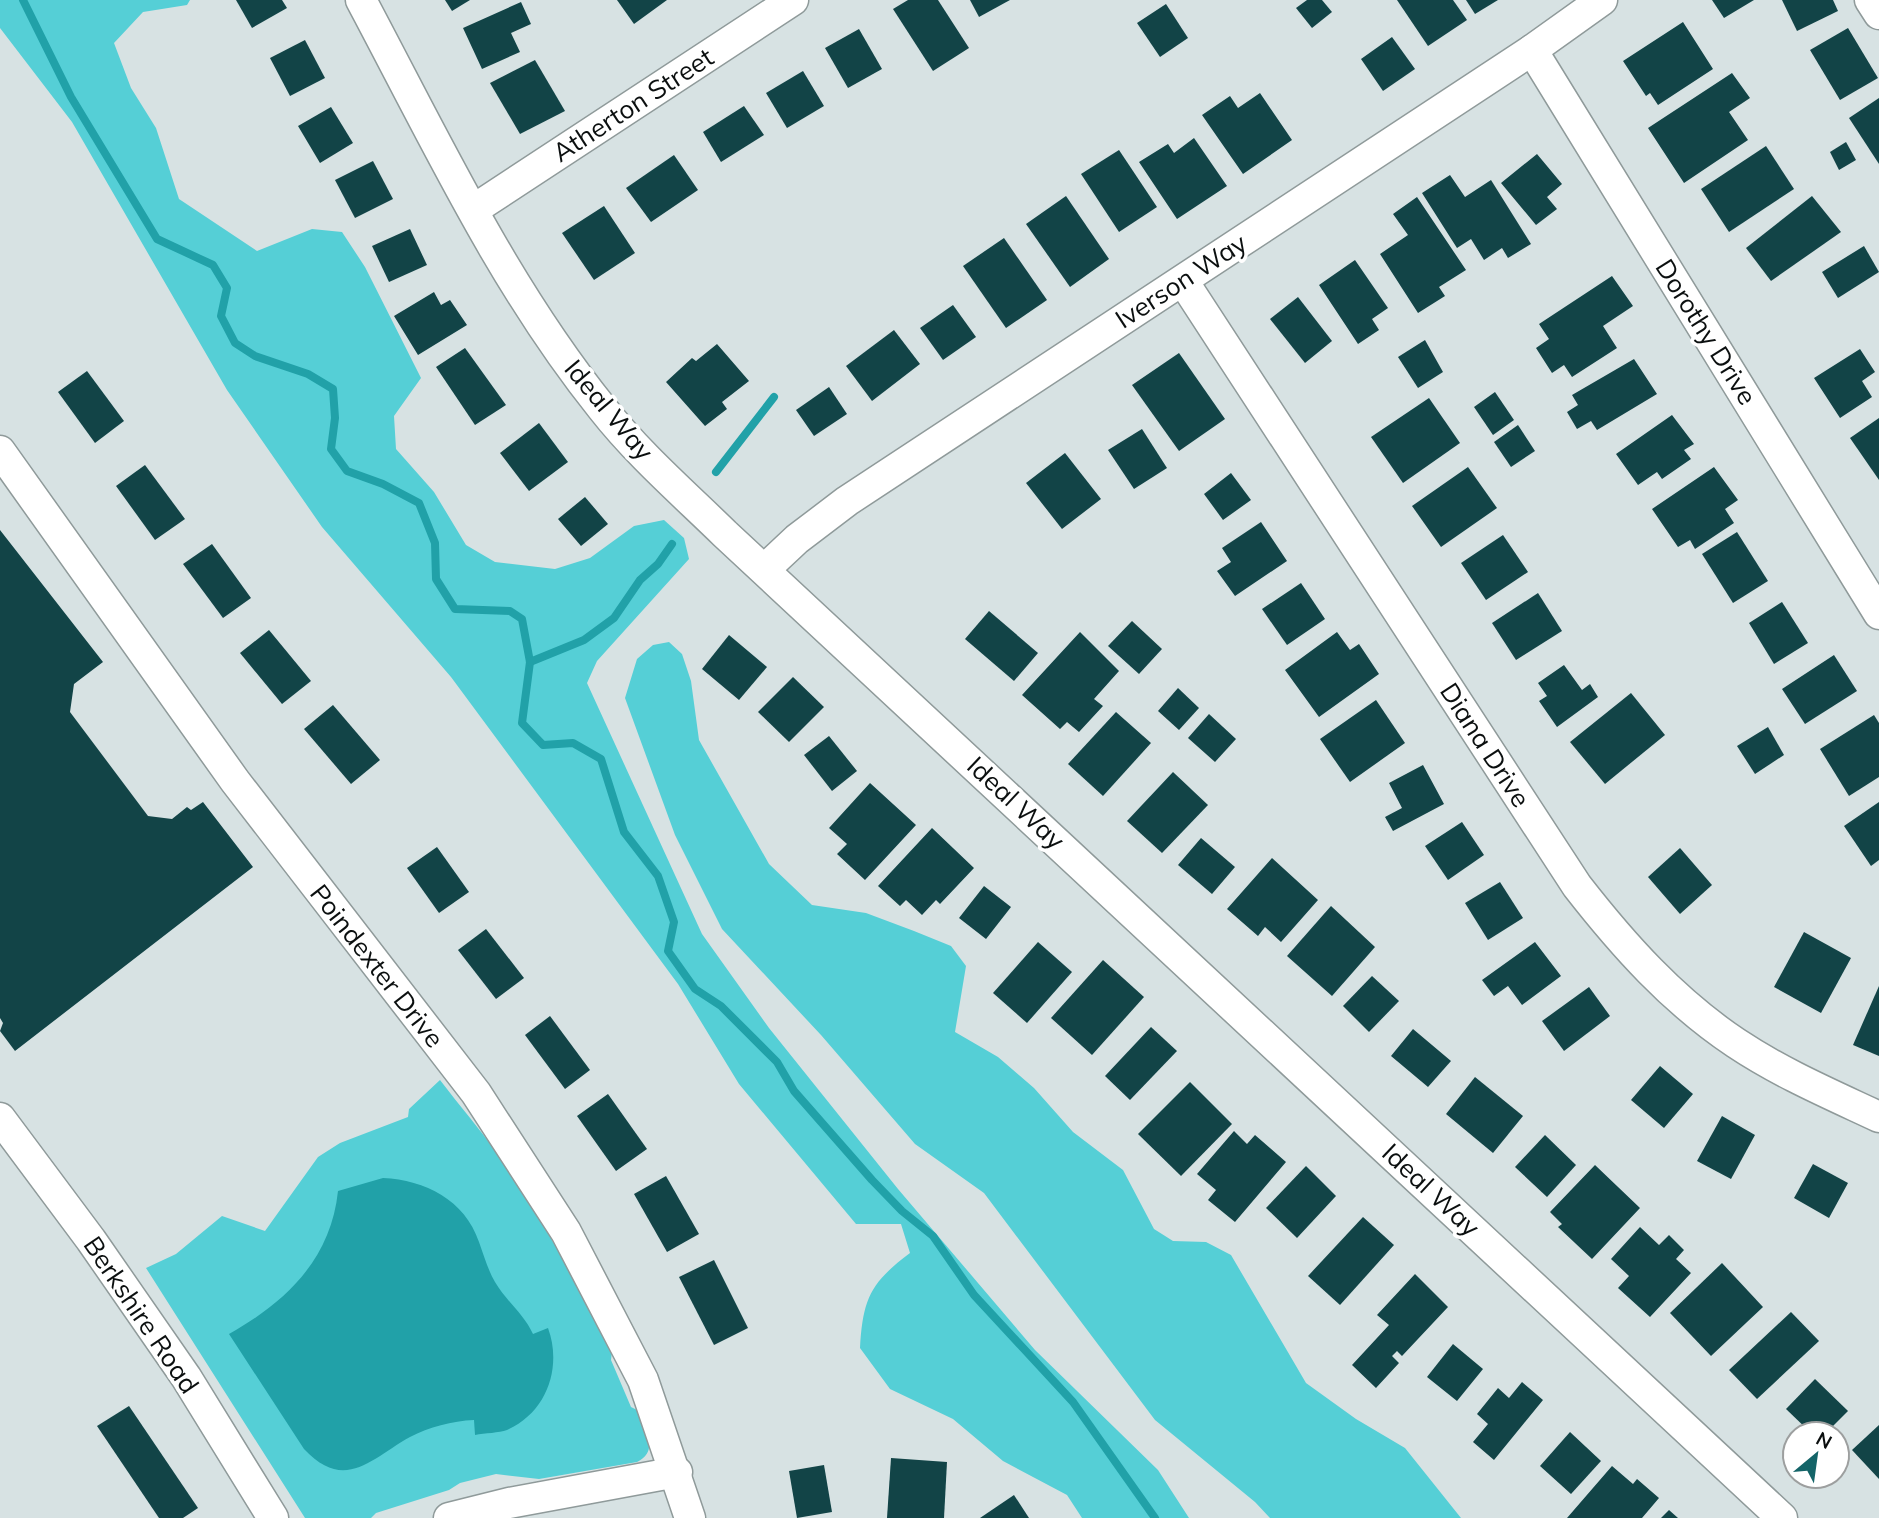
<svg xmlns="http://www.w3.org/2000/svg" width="1879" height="1518" font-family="Mulish,sans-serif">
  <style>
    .green { fill: #55cfd6 }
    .water { fill: #21a1a8 }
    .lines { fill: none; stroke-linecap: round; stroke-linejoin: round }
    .stream { stroke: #21a1a8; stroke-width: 8 }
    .building { fill: #124447 }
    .minor-casing { stroke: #8f9a9a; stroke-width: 33 }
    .minor { stroke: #fff; stroke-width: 30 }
    .labels { text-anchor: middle; stroke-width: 7; stroke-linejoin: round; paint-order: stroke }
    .street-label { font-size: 26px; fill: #0b0f0f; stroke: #fff }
  </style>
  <rect width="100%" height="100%" fill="#d7e2e3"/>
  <g class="green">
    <path d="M0 0H190L187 5 143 12 114 43 131 88 156 128 179 199 257 251 312 229 342 232 365 267 421 378 394 416 396 449 434 492 466 545 495 562 555 569 590 558 634 526 664 520 684 538 689 559 597 661 587 683 702 934 769 1028 898 1189 1035 1350 1158 1470 1189 1518H1082L1067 1495 1003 1461 953 1419 890 1389 860 1348C863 1299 870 1283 910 1253L901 1224H856L739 1084 678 984 451 677 322 527 227 390 72 122 0 28Z"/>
    <polygon points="669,642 682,654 691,681 699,740 769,864 812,905 866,913 914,931 951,946 966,966 955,1032 998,1057 1034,1088 1073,1132 1123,1170 1154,1229 1173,1241 1206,1242 1231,1255 1306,1383 1356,1419 1405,1448 1461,1518 1270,1518 1255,1502 1155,1420 984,1193 915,1144 821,1035 722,929 675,835 625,698 637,659 653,645"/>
    <path d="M440 1080C459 1105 480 1129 499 1156 542 1218 578 1284 612 1351L611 1360 631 1407 639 1411C645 1429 660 1451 637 1462L539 1479 496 1474 460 1483 449 1490 376 1513 371 1518H305L146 1268 176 1254 222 1216 265 1231 318 1157 340 1143 408 1117 409 1109Z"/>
  </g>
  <path class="water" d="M383 1178C425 1180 465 1200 479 1242 484 1256 488 1270 495 1282 506 1301 524 1314 533 1334L548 1328C562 1366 548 1412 507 1430 499 1433 485 1433 475 1435L474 1420C452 1421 429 1427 410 1437 372 1458 345 1493 304 1449L229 1334C286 1302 331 1259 338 1191Z"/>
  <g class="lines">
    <g class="stream">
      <polyline points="23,0 71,97 157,239 213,265 227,288 221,316 235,343 255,356 308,374 333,389 335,418 331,449 347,471 383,484 419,503 435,543 436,579 455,609 510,611 522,619 530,662 522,723 543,745 573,743 601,759 624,832 658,876 674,922 668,951 695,989 721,1006 777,1062 794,1091 872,1180 902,1211 933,1236 974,1295 1073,1402 1155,1518"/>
      <polyline points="716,472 774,397"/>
      <polyline points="530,662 584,640 614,618 640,580 658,564 672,544"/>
    </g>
  </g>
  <g class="building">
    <polygon points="236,0 282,0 287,8 252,28"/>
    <polygon points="445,0 470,0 452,11"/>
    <polygon points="617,0 667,0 634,24"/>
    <polygon points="908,0 938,0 969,48 933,71 893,9"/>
    <polygon points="970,0 1010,0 979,17"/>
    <polygon points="1307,0 1322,0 1332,12 1312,28 1296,8"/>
    <polygon points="1397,0 1453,0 1467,20 1428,46"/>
    <polygon points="1466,0 1498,0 1475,14"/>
    <polygon points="1712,0 1754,0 1724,18"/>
    <polygon points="1782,0 1833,0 1838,11 1797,31"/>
    <polygon points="521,2 531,24 511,33 520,52 482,69 463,28"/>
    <polygon points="1166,4 1188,38 1160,57 1137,23"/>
    <polygon points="1683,22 1713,69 1658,105 1650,93 1646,96 1623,61"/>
    <polygon points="1848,28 1878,78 1840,100 1810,50"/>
    <polygon points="859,29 882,69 848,88 825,48"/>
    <polygon points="1392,37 1415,69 1383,91 1361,59"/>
    <polygon points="305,40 325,78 290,96 270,58"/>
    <polygon points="535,60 565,111 520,134 490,83"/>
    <polygon points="803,71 824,106 787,128 766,93"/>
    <polygon points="1732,73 1750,98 1729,112 1748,140 1684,183 1648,128"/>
    <polygon points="1260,93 1292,140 1243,174 1202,115 1230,96 1238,108"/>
    <polygon points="1879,98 1879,164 1849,118"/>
    <polygon points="744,106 764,135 721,162 703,132"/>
    <polygon points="331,107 353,143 320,163 298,126"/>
    <polygon points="1194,138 1227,186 1177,219 1139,162 1168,144 1174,153"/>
    <polygon points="1846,142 1856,160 1839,170 1830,152"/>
    <polygon points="1766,146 1794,189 1729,232 1701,189"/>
    <polygon points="1119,150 1157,207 1119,232 1081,174"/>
    <polygon points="1537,154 1562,184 1547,197 1557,209 1536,225 1501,183"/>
    <polygon points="674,155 698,190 651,222 626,188"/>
    <polygon points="373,161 393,199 355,218 335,180"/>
    <polygon points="1450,175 1465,197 1491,180 1531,244 1508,258 1502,248 1484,260 1471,239 1457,248 1422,193"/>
    <polygon points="1066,196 1109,259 1070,287 1026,224"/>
    <polygon points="1812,196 1841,232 1771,281 1746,248"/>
    <polygon points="1417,197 1466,270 1439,287 1445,296 1418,313 1380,254 1408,235 1393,214"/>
    <polygon points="604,206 635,253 594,280 562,233"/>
    <polygon points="410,229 427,265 389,282 372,246"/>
    <polygon points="1004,238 1047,300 1006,328 963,266"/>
    <polygon points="1864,246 1879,272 1838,298 1822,272"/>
    <polygon points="1355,260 1388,308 1372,319 1379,330 1358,344 1319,285"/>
    <polygon points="1612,276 1633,306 1603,326 1617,348 1572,377 1564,365 1552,373 1536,348 1549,339 1539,324"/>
    <polygon points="434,292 441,305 450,300 467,325 418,355 394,316"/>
    <polygon points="1298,297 1332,341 1305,363 1270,319"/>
    <polygon points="953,305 976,337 943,360 920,328"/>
    <polygon points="894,330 920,364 872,401 846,366"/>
    <polygon points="1425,340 1443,372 1418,388 1398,357"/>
    <polygon points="717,344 749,381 722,402 727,409 705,426 666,382 692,358 696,361"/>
    <polygon points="465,348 506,405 475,425 436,367"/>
    <polygon points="1860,349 1875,372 1862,381 1872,397 1840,418 1814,378"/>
    <polygon points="1179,353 1225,419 1179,451 1132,385"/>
    <polygon points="1634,359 1657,394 1597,430 1591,421 1577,429 1567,412 1578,405 1572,395"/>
    <polygon points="87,371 124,421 95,443 58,392"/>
    <polygon points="829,387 847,414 814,436 796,410"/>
    <polygon points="1495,392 1514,420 1493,435 1474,407"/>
    <polygon points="1429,398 1460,443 1403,483 1371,437"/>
    <polygon points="1672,415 1694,444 1684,450 1691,459 1662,479 1657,472 1638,485 1616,454"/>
    <polygon points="1879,418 1879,480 1850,438"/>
    <polygon points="539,423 568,462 529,491 500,453"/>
    <polygon points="1518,425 1535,451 1511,467 1494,442"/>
    <polygon points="1142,429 1167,468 1134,489 1108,450"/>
    <polygon points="1065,453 1101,499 1062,529 1026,483"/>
    <polygon points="145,465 185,519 155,540 116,486"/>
    <polygon points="1468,467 1497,508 1441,547 1412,506"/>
    <polygon points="1714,467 1738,500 1725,509 1734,523 1695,549 1690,540 1678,547 1652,509"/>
    <polygon points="1231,473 1251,500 1223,520 1204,494"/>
    <polygon points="585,497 608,524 581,546 558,519"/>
    <polygon points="1261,522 1287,561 1235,596 1217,571 1231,562 1222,548"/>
    <polygon points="0,530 103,662 74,684 70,712 148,816 172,819 187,807 191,810 203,802 253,867 15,1051 0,1031 3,1023 0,1018"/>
    <polygon points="1737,532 1768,581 1733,603 1702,554"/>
    <polygon points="1503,535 1528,572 1486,600 1461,563"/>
    <polygon points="212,544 251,598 223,618 183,564"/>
    <polygon points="1301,583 1325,619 1287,645 1262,609"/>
    <polygon points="1538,593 1562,631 1516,660 1492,623"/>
    <polygon points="1782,602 1808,643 1774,664 1749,623"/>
    <polygon points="989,611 1038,653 1014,681 965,639"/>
    <polygon points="1132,621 1162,649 1139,674 1108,646"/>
    <polygon points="269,630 311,681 282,704 240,653"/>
    <polygon points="1080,632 1119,671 1094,699 1103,706 1079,732 1067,722 1060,729 1022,695"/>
    <polygon points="1337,632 1350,650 1359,644 1379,674 1319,717 1285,670"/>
    <polygon points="729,635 767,667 739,700 702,669"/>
    <polygon points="1834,655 1857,691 1805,724 1782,689"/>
    <polygon points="1564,665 1582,690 1590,684 1598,697 1557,727 1539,701 1547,696 1538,683"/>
    <polygon points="793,677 824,707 789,742 758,712"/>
    <polygon points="1178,688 1199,708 1179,730 1158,711"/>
    <polygon points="1631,693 1665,735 1605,784 1570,742"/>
    <polygon points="1376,700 1405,743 1350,782 1320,739"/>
    <polygon points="333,705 380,760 351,784 304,729"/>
    <polygon points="1116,712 1151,743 1103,796 1068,764"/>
    <polygon points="1209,714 1236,739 1215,762 1188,738"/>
    <polygon points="1874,715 1879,723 1879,777 1849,796 1820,749"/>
    <polygon points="1768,727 1784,755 1755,774 1737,746"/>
    <polygon points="829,736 857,771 832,791 804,755"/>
    <polygon points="1423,765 1444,804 1393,831 1385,817 1402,808 1389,783"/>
    <polygon points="1173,772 1208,805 1162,853 1127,821"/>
    <polygon points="870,783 916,825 865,880 837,854 847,844 829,828"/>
    <polygon points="1879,802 1879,860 1871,866 1844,826"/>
    <polygon points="1462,822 1484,855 1448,880 1425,846"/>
    <polygon points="932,828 974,868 940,904 936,900 922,915 906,900 900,906 878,886"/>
    <polygon points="1201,838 1235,867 1212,894 1178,865"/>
    <polygon points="437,847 469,892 439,913 407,868"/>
    <polygon points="1680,848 1712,885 1680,914 1648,877"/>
    <polygon points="1272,858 1318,900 1281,942 1265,927 1258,936 1227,909"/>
    <polygon points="1500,882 1523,918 1488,940 1465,903"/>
    <polygon points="984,886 1011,907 986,939 959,918"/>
    <polygon points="1331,906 1375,947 1332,996 1287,956"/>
    <polygon points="486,929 524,978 496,999 458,950"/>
    <polygon points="1804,932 1851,958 1821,1013 1774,987"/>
    <polygon points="1038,942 1072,972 1027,1023 993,993"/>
    <polygon points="1535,942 1561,976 1522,1005 1508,986 1494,996 1482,980"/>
    <polygon points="1103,960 1144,997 1092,1055 1051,1018"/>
    <polygon points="1372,976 1399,1001 1369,1032 1343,1006"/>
    <polygon points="1879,986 1879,1056 1853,1045"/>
    <polygon points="1589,987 1610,1016 1564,1051 1542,1021"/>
    <polygon points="550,1016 590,1070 565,1089 525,1035"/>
    <polygon points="1151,1027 1177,1051 1130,1100 1105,1076"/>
    <polygon points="1413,1029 1451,1061 1428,1087 1391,1056"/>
    <polygon points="1660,1066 1693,1094 1664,1128 1631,1100"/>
    <polygon points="1475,1077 1523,1116 1493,1153 1446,1114"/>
    <polygon points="1190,1082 1232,1124 1181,1176 1138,1134"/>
    <polygon points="608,1094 647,1149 616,1171 577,1116"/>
    <polygon points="1722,1116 1755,1135 1731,1179 1697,1161"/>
    <polygon points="1234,1131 1247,1144 1255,1135 1286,1162 1235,1222 1208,1200 1216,1190 1197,1174"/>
    <polygon points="1545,1135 1576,1165 1547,1197 1515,1167"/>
    <polygon points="1813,1164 1848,1183 1829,1218 1794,1198"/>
    <polygon points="1595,1165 1640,1208 1592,1259 1558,1227 1562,1224 1550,1212"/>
    <polygon points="1306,1166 1336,1196 1297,1238 1266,1208"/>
    <polygon points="666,1176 699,1234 667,1252 634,1194"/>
    <polygon points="1363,1217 1394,1245 1340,1305 1308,1276"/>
    <polygon points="1640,1227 1659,1245 1669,1235 1684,1250 1676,1259 1691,1273 1650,1317 1618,1288 1629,1276 1611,1259"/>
    <polygon points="714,1260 748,1328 714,1345 679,1277"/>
    <polygon points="1722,1263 1763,1307 1711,1356 1670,1313"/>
    <polygon points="1415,1274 1448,1307 1402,1356 1397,1351 1392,1356 1399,1363 1376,1388 1352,1365 1389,1325 1377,1315"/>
    <polygon points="1791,1312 1819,1341 1757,1399 1729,1370"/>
    <polygon points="1453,1344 1483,1369 1457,1401 1427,1377"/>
    <polygon points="1815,1379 1848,1411 1825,1434 1812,1434 1786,1409"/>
    <polygon points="1522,1382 1543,1400 1494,1460 1473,1442 1488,1424 1477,1414 1498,1388 1509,1398"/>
    <polygon points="129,1406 198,1508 183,1518 159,1518 97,1426"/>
    <polygon points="1879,1425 1879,1479 1852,1450"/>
    <polygon points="1570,1432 1601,1461 1571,1494 1540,1466"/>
    <polygon points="891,1458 947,1462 944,1518 887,1518"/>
    <polygon points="824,1465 832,1512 797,1518 789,1471"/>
    <polygon points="1612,1466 1633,1484 1637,1479 1659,1498 1642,1518 1567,1518"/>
    <polygon points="1014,1495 1029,1518 980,1518"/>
    <polygon points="1669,1510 1678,1518 1661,1518"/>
  </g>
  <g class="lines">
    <g class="minor-casing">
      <g id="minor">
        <path d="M361 0C435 139 503 285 602 408 638 454 683 493 725 534L1782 1518"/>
        <polyline points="1870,0 1879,14"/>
        <polyline points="1532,50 1879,614"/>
        <polyline points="473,210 793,0"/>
        <path d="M1183 281 1577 886C1623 945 1673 1001 1736 1043 1781 1073 1830 1094 1879 1117"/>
        <polyline points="0,451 235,781 476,1093 566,1232 643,1380 690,1518"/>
        <polyline points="765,569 797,539 847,501 1532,50 1602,0"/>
        <polyline points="0,1118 91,1240 186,1377 273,1518"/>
        <polyline points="449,1518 509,1503 677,1472"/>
      </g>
    </g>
    <use href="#minor" class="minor"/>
  </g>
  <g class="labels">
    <g class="street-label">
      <text transform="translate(633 105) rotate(-33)" y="9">Atherton Street</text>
      <text transform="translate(1181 281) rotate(-33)" y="9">Iverson Way</text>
      <text transform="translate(1706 332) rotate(58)" y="9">Dorothy Drive</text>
      <text transform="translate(609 410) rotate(50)" y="9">Ideal Way</text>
      <text transform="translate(1485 745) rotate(57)" y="9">Diana Drive</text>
      <text transform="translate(1016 803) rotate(43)" y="9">Ideal Way</text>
      <text transform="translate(377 966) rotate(52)" y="9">Poindexter Drive</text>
      <text transform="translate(1431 1190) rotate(43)" y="9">Ideal Way</text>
      <text transform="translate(141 1315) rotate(56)" y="9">Berkshire Road</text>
    </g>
  </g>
  <g transform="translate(1816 1455) rotate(29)"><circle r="33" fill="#ffffff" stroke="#9d9f9f" stroke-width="2"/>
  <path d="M0-5L12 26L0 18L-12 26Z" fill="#146468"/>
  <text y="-10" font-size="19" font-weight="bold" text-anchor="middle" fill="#0b0f0f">N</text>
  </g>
</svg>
